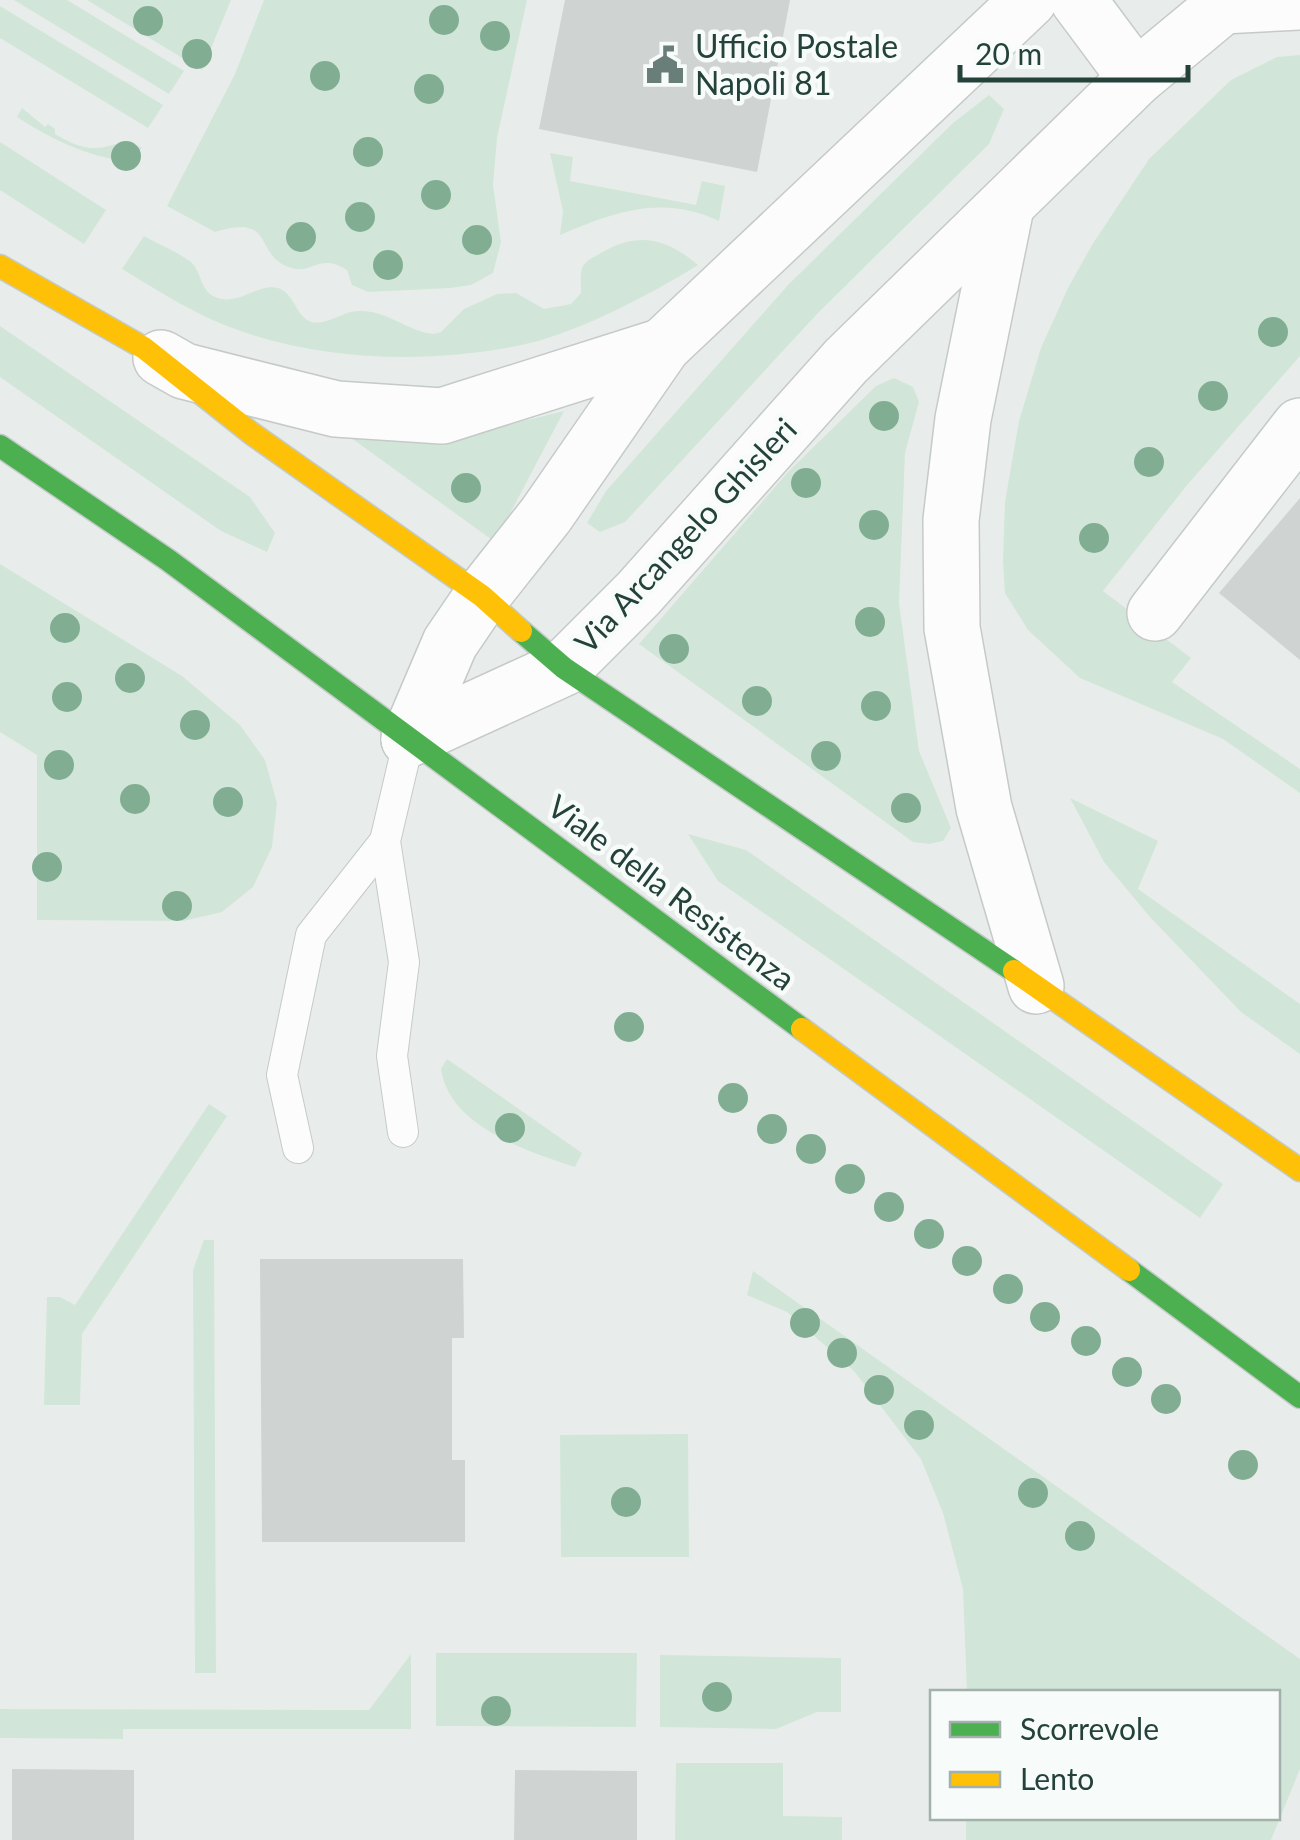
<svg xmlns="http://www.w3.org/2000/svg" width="1300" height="1840" font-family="Lato,sans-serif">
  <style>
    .green { fill: #d1e6d8 }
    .building { fill: #cfd4d2 }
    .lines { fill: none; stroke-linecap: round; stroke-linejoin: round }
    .lane-casing { stroke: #c5cac8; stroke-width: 32 }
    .street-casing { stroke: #c5cac8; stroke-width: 58 }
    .fast-casing { stroke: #c3cbc8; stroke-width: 25 }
    .slow-casing { stroke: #c3cbc8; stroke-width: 25 }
    .lane { stroke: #fcfcfc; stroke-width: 30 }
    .street { stroke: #fcfcfc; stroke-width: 55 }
    .fast { stroke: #4caf50; stroke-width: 22 }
    .slow { stroke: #ffc107; stroke-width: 22 }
    .tree { fill: #81ae93 }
    .labels { text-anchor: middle; stroke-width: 9; stroke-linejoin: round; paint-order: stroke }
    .poi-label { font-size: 32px; fill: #24423a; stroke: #f7fbf9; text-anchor: start }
    .street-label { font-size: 32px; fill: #24423a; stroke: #f7fbf9 }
  </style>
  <rect width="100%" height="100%" fill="#e8edeb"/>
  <g class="green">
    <polygon points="14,0 67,0 184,71 169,94"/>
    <polygon points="87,0 231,0 202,70"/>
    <path d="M264 0H527L497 138 493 185 501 242 493 273 471 285 450 288 368 292 352 285 347 270C316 251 313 278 286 266 254 252 275 214 215 232L167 206 235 74Z"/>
    <polygon points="0,6 163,105 148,128 0,38"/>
    <polygon points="1300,55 1300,356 1188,484 1103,591 1191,658 1172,682 1300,769 1300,793 1223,739 1080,678 1028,630 1005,593 1003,561 1005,502 1019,421 1041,348 1068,288 1092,245 1149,159 1231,80 1277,57"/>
    <polygon points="989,95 1004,109 989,144 817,314 625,522 600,532 587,523 606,491 788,285 953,123"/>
    <path d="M22 108 45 127 48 124 55 129V134C67 141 80 148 94 148 116 148 118 137 142 148L129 162C86 156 53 140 17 117Z"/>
    <polygon points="0,142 106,210 84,244 0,190"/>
    <path d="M550 153 573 157 570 181 696 205 702 181 725 186 719 221C662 194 614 212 560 235L563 211Z"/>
    <path d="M144 236C158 244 178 252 191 262 203 273 199 292 218 298 240 305 258 283 278 288 294 293 295 314 309 321 325 328 343 310 360 311 389 311 407 331 433 334L441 332 464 309 497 294 516 293 544 309 571 304 581 293C581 285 580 275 582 268 586 260 594 257 601 253 637 231 667 238 698 265 648 296 574 335 517 346 420 365 307 361 215 321 183 307 152 287 122 269Z"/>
    <polygon points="0,326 250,497 275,533 267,552 221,531 0,377"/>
    <polygon points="894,378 913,387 919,402 905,453 899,603 919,751 951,828 943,841 929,844 913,842 639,644 788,472 876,386"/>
    <polygon points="564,411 495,542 347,435 454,438"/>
    <polygon points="0,564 182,676 240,725 265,760 277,803 272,847 253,887 222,912 183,921 37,920 37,755 0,732"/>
    <polygon points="1070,798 1158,841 1138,889 1300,1004 1300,1054 1241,1012 1150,917 1104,862"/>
    <polygon points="688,834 746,850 1223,1184 1200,1218 718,881"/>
    <path d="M447 1059 582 1153 575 1167C526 1151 449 1126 441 1069Z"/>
    <polygon points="209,1104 227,1116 82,1334 80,1405 44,1405 47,1297 60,1297 75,1305"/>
    <polygon points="204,1240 214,1240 216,1673 195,1673 193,1270"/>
    <polygon points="753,1271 1300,1659 1300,1769 1271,1840 966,1840 966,1818 1278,1818 1278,1692 967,1692 963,1589 943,1513 921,1459 854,1371 787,1312 747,1295"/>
    <polygon points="688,1434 689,1557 561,1557 560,1435"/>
    <polygon points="436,1653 637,1653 636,1727 436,1726"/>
    <polygon points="411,1654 411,1729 123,1729 123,1739 0,1738 0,1709 369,1710"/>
    <polygon points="660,1655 841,1658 841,1712 817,1712 776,1729 660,1727"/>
    <polygon points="676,1763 783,1763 783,1816 842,1817 842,1840 675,1840"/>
  </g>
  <g class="building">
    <polygon points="565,0 790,0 757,172 539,129"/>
    <polygon points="1300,498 1300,660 1219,593"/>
    <polygon points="260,1259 463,1259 464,1338 452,1338 452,1460 465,1460 465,1542 262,1542"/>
    <polygon points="12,1769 134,1770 134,1840 12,1840"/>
    <polygon points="515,1770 637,1771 637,1840 514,1840"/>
  </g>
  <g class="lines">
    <g class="lane-casing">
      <g id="lane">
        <polyline points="403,1132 392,1056 404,962 385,841 409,739"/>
        <polyline points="298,1148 282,1075 311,935 385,841"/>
      </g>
    </g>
    <g class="street-casing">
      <g id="street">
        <polyline points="1078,0 1136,78"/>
        <polyline points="1222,6 1300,2"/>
        <polyline points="1006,207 963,419 951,520 952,628 984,808 1036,986"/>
        <polyline points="161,358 184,371 336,409 442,416 663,346"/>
        <polyline points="1155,613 1300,426"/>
        <polyline points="409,739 564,668 638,594 846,361 1136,78 1230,0"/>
        <polyline points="409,739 450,643 482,596 546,515 663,346 1029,0"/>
      </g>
    </g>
    <g class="fast-casing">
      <g id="fast">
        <polyline points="0,446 168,560 802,1029"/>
        <polyline points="521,631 564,668 1014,971"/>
        <polyline points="1129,1270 1300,1397"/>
      </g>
    </g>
    <g class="slow-casing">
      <g id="slow">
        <polyline points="0,266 144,348 251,433 482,596 521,631"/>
        <polyline points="1014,971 1300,1170"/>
        <polyline points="802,1029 1129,1270"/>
      </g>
    </g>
    <use href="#lane" class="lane"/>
    <use href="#street" class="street"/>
    <use href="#fast" class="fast"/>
    <use href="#slow" class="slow"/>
  </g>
  <g class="tree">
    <circle cx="444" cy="20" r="15"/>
    <circle cx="148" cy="21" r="15"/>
    <circle cx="495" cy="36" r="15"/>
    <circle cx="197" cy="54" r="15"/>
    <circle cx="325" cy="76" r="15"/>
    <circle cx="429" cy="89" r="15"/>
    <circle cx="368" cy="152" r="15"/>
    <circle cx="126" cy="156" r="15"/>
    <circle cx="436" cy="195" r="15"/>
    <circle cx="360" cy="217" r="15"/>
    <circle cx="301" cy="237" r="15"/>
    <circle cx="477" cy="240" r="15"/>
    <circle cx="388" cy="265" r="15"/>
    <circle cx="1273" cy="332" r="15"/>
    <circle cx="1213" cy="396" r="15"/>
    <circle cx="884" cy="416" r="15"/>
    <circle cx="1149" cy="462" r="15"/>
    <circle cx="806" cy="483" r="15"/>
    <circle cx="466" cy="488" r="15"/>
    <circle cx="874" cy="525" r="15"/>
    <circle cx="1094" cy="538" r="15"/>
    <circle cx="870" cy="622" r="15"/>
    <circle cx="65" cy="628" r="15"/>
    <circle cx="674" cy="649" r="15"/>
    <circle cx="130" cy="678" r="15"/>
    <circle cx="67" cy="697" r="15"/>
    <circle cx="757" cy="701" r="15"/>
    <circle cx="876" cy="706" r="15"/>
    <circle cx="195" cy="725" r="15"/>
    <circle cx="826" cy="756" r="15"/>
    <circle cx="59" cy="765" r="15"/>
    <circle cx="135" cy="799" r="15"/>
    <circle cx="228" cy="802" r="15"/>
    <circle cx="906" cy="808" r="15"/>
    <circle cx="47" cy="867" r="15"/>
    <circle cx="177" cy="906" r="15"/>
    <circle cx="629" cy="1027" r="15"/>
    <circle cx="733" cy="1098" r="15"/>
    <circle cx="510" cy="1128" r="15"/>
    <circle cx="772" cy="1129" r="15"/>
    <circle cx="811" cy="1149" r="15"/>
    <circle cx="850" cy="1179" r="15"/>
    <circle cx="889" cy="1207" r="15"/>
    <circle cx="929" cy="1234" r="15"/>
    <circle cx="967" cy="1261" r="15"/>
    <circle cx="1008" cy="1289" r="15"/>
    <circle cx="1045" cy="1317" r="15"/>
    <circle cx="805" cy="1323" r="15"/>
    <circle cx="1086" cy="1341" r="15"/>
    <circle cx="842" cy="1353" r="15"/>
    <circle cx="1127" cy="1372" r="15"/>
    <circle cx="879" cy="1390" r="15"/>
    <circle cx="1166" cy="1399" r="15"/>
    <circle cx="919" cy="1425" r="15"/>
    <circle cx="1243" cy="1465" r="15"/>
    <circle cx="1033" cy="1493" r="15"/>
    <circle cx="626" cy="1502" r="15"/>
    <circle cx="1080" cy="1536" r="15"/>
    <circle cx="717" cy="1697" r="15"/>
    <circle cx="496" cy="1711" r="15"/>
  </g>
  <defs>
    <g id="civic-bare" transform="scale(3)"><path d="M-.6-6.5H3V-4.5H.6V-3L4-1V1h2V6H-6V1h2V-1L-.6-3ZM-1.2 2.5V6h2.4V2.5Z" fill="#697e78" stroke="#f7fbf9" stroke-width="2.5" paint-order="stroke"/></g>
  </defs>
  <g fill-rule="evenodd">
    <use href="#civic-bare" x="665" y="65"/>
  </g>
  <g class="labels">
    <g class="poi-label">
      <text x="695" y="58">Ufficio Postale<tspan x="695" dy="37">Napoli 81</tspan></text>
    </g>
    <g class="street-label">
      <text transform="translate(686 536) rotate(-47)" y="11">Via Arcangelo Ghisleri</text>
      <text transform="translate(671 893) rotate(37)" y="11">Viale della Resistenza</text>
    </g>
  </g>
  <rect x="930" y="1690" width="350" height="130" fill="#f7fbf9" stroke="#a3b1ad" stroke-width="2.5"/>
  <rect x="950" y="1722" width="50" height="15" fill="#4caf50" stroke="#a3b1ad" stroke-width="2.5"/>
  <text x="1020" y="1740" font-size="30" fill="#24423a">Scorrevole</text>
  <rect x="950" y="1772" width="50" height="15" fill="#ffc107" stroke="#a3b1ad" stroke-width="2.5"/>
  <text x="1020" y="1790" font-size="30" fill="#24423a">Lento</text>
  <path d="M960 65v15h228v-15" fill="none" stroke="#24423a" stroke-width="5"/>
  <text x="975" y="65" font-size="30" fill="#24423a" stroke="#f7fbf9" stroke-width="8" paint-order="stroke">20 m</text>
</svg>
